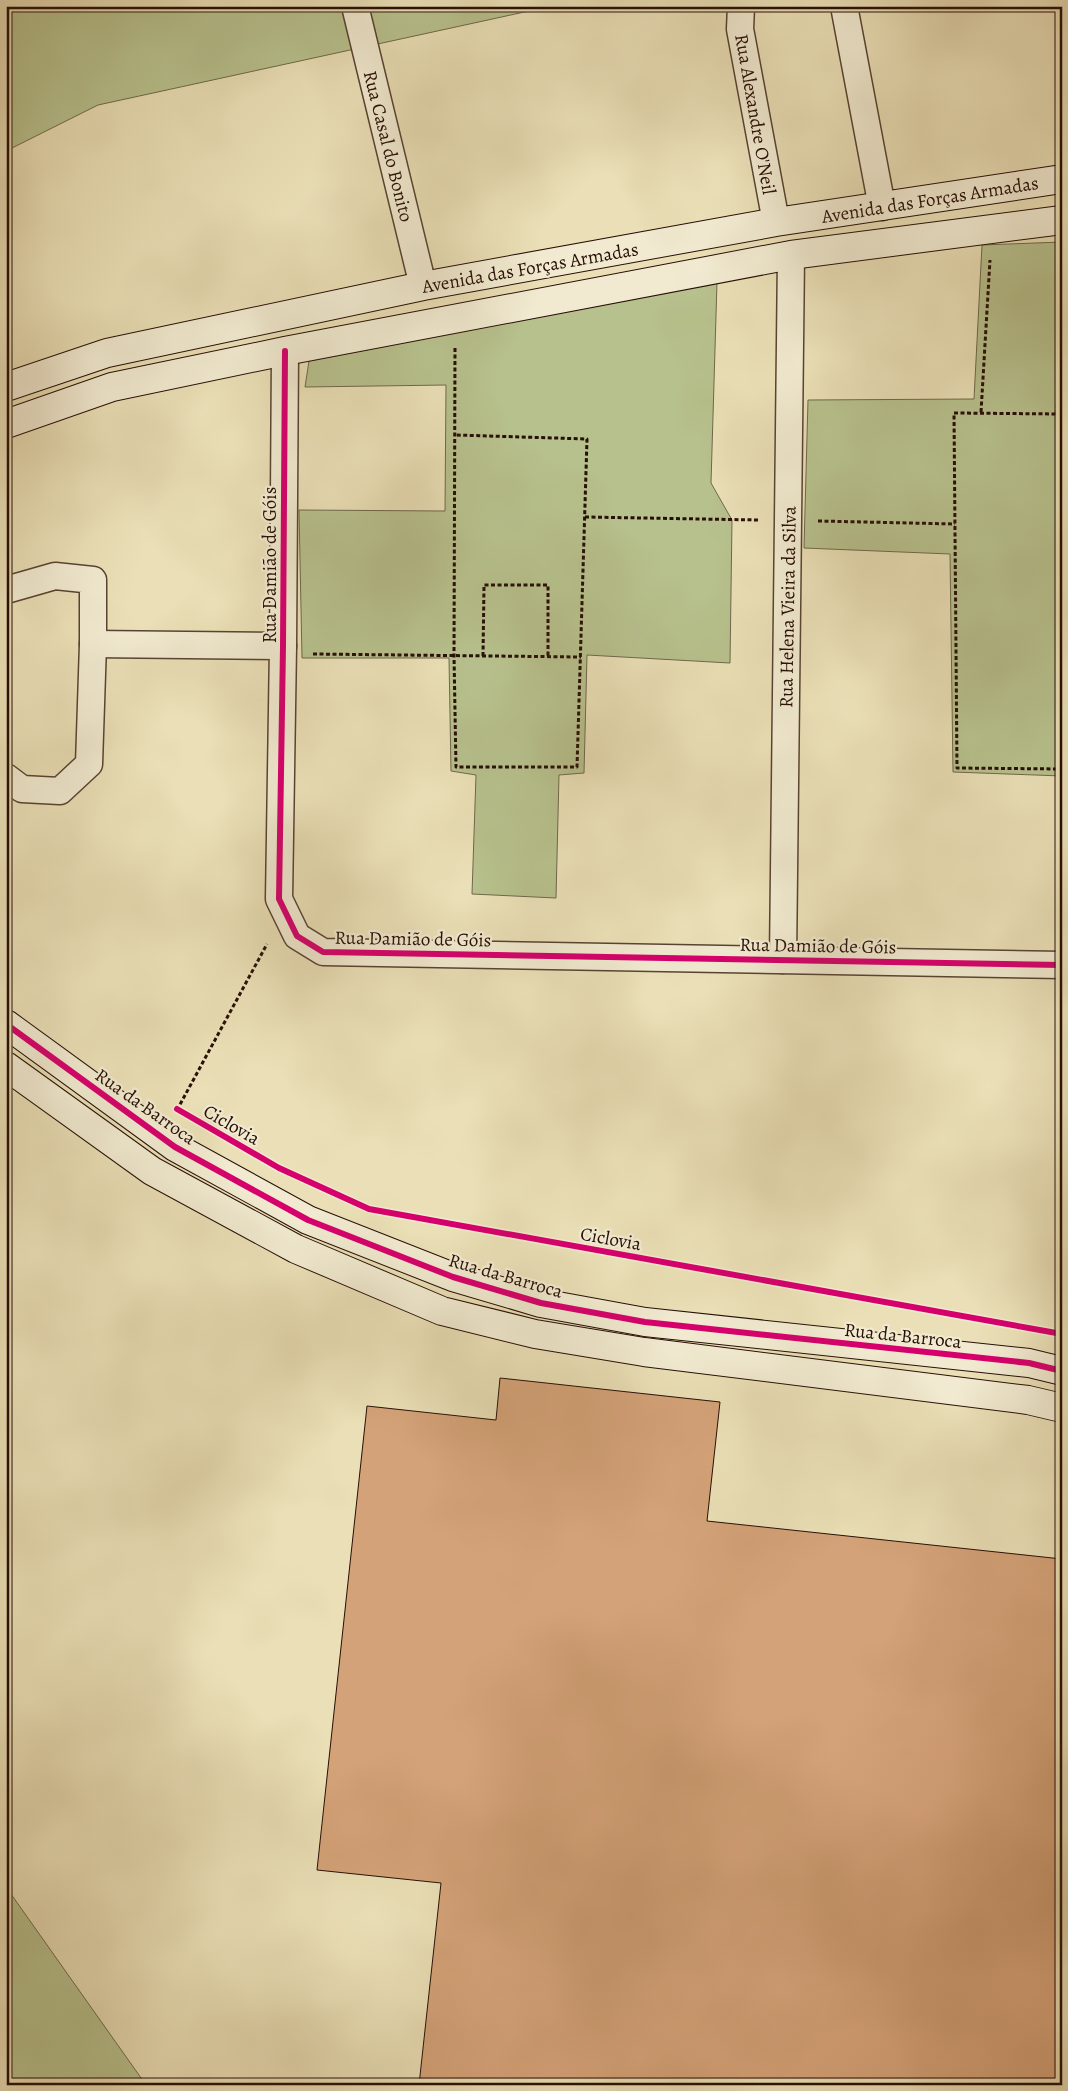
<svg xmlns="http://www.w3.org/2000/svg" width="1068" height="2091" font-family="Alegreya,serif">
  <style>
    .green { fill: #b7c18d; stroke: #6f684a }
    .building { fill: #d4a278; stroke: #270f06 }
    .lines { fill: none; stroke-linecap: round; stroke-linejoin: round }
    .street-casing { stroke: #584332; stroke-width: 29 }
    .secondary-casing { stroke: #270f06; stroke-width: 30 }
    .path { stroke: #270f06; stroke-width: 3; stroke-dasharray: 4 2.5; stroke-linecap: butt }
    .street { stroke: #f1ead0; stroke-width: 26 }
    .secondary { stroke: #f1ead0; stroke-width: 28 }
    .cycleway-casing { stroke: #f1ead0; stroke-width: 9 }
    .cycleway { stroke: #d6006c; stroke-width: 6 }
    .labels { text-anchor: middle; stroke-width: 4.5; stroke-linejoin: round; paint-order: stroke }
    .street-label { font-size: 19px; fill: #270f06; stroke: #f1ead0 }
  </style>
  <rect width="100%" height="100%" fill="#eadfb6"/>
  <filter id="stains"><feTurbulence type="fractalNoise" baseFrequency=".004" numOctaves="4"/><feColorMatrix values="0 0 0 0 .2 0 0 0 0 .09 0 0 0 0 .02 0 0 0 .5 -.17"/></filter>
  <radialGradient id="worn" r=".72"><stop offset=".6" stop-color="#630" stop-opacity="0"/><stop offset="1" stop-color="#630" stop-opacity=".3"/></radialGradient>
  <g class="green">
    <polygon points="6,6 552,6 98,105 6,151"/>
    <polygon points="1062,242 1062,776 953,772 950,554 804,548 808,400 974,399 982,245"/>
    <polygon points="717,282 711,483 732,520 730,663 587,655 584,773 559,775 556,898 472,894 476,775 451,771 449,658 302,658 299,510 445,511 446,385 305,387 309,361"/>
    <polygon points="6,1887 146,2085 6,2085"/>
  </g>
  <polygon class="building" points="500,1378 720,1402 707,1521 1062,1559 1062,2085 419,2085 441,1883 317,1870 367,1406 496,1420"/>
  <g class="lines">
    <g class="street-casing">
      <g id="street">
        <polyline points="355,6 423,286"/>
        <polyline points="741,6 740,29 776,222"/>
        <polyline points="844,6 882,207"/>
        <polyline points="285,351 283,646 279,899 297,936 323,952 1062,965"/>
        <polyline points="6,590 55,576 93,580 93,644 89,764 60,791 22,789 6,777"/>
        <polyline points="93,644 283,646"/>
        <polyline points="783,960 791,255"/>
      </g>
    </g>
    <g class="secondary-casing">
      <g id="secondary">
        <polyline points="6,387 107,353 423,286 776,222 1062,179"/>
        <polyline points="6,424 112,387 285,351 791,255 1062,220"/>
        <polyline points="6,1024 175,1147 308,1220 453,1277 541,1303 645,1322 1029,1363 1062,1371"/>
        <polyline points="6,1066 152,1171 296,1249 442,1311 535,1334 644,1352 1028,1400 1062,1408"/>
      </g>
    </g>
    <g class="path">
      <polyline points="455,348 454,655 456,767 577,767 587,439 456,435"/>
      <polyline points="981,412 990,260"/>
      <polyline points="1057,414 1062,259"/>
      <polyline points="1062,414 954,413 957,768 1062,769"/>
      <polyline points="585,517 759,520"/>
      <polyline points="818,521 955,524"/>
      <polyline points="313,654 581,657"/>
      <polyline points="483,656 484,585 548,585 548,656"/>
      <polyline points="177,1110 267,944"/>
    </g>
    <use href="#street" class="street"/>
    <use href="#secondary" class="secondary"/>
    <g class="cycleway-casing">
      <g id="cycleway">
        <polyline points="285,351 283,646 279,899 297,936 323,952 1062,965"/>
        <polyline points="6,1024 175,1147 308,1220 453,1277 541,1303 645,1322 1029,1363 1062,1371"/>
        <polyline points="177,1109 279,1168 369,1209 1062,1334"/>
      </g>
    </g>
    <use href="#cycleway" class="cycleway"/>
  </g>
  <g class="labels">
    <g class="street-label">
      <text transform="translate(756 114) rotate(80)" y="7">Rua Alexandre O'Neil</text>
      <text transform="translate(389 146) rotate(76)" y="7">Rua Casal do Bonito</text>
      <text transform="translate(930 199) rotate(-9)" y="7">Avenida das Forças Armadas</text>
      <text transform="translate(530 267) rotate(-10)" y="7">Avenida das Forças Armadas</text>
      <text transform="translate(269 565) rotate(-90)" y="7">Rua Damião de Góis</text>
      <text transform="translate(787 607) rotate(-89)" y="7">Rua Helena Vieira da Silva</text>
      <text transform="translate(413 938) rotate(1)" y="7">Rua Damião de Góis</text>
      <text transform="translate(818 945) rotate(1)" y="7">Rua Damião de Góis</text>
      <text transform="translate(146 1106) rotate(35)" y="7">Rua da Barroca</text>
      <text transform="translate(232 1124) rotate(30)" y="7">Ciclovia</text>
      <text transform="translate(611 1238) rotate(10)" y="7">Ciclovia</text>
      <text transform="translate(506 1275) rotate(16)" y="7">Rua da Barroca</text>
      <text transform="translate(903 1335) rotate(6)" y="7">Rua da Barroca</text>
    </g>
  </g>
  <rect width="1068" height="2091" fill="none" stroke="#eadfb6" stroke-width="25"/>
  <rect x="8" y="8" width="1053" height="2076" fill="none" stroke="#270f06" stroke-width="2.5"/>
  <rect x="12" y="12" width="1043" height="2066" fill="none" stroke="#270f06"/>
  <rect width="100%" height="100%" filter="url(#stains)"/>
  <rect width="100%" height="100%" fill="url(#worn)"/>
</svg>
